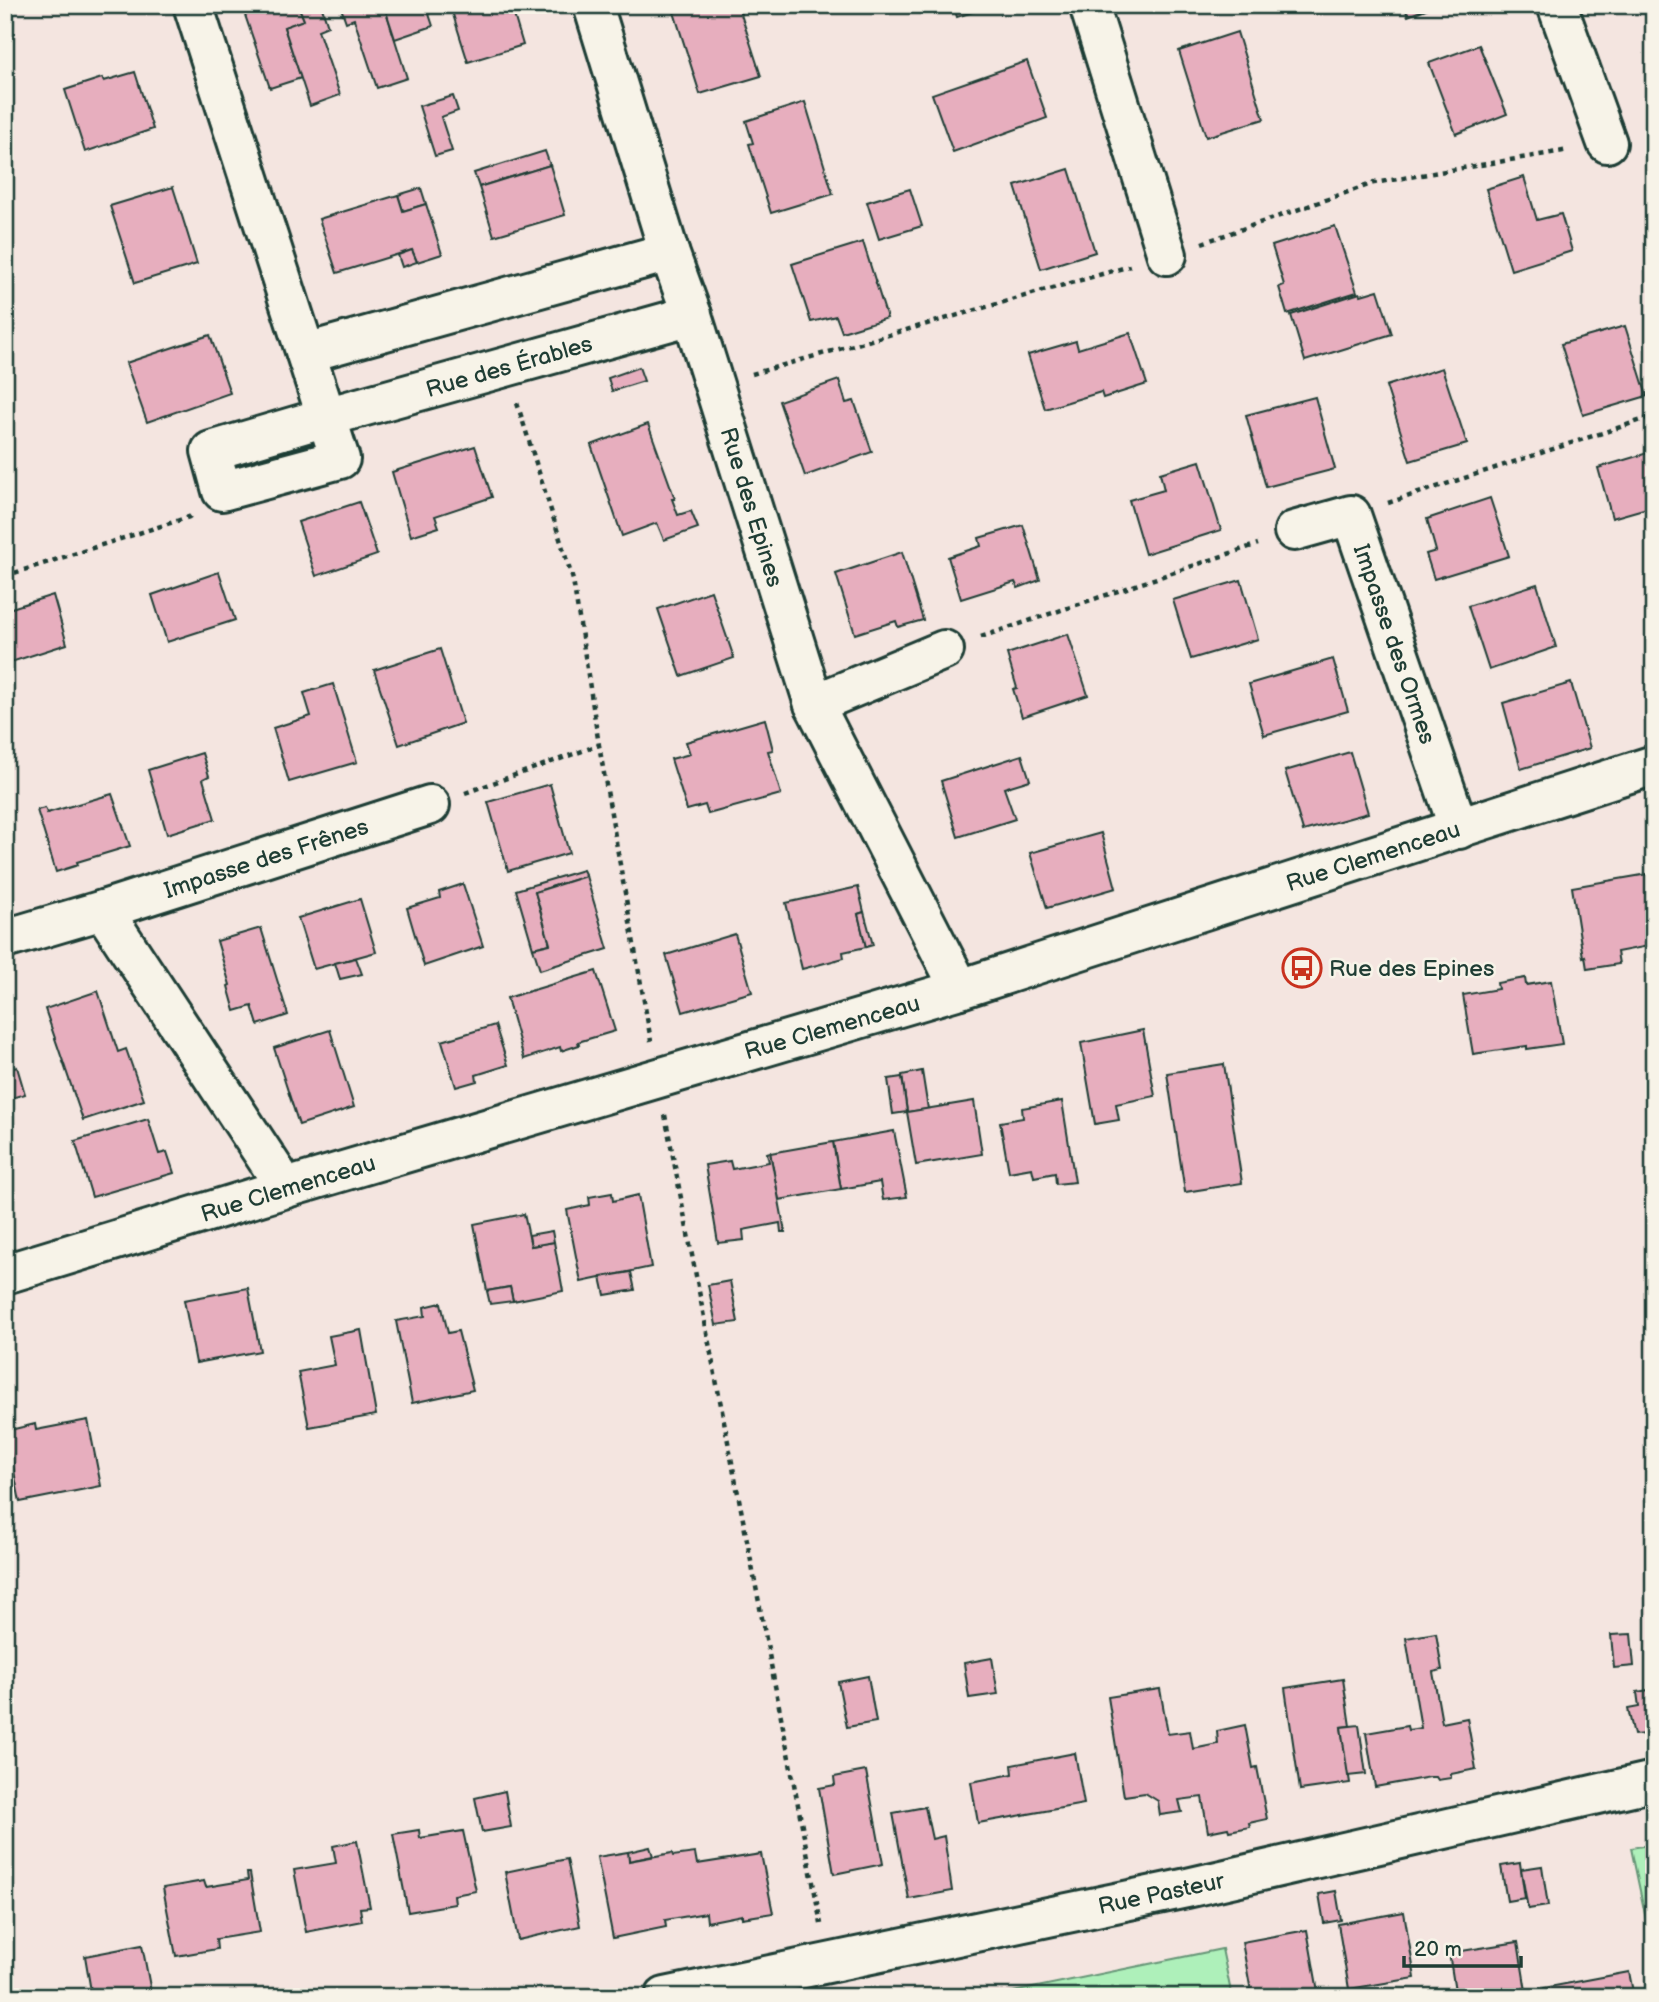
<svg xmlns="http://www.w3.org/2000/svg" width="1659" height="2002" font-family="'Balsamiq Sans',sans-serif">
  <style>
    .green { fill: #aef0ba; stroke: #669677; stroke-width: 2 }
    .building { fill: #e7aebe; stroke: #1f3d34; stroke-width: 2 }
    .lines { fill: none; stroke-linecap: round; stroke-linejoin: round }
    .minor-casing { stroke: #1f3d34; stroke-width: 44 }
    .path { stroke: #1f3d34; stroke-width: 4.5; stroke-dasharray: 5 5; stroke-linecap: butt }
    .minor { stroke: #f7f3e8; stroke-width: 38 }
    .labels { text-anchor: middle; stroke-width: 5; stroke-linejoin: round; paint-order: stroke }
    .street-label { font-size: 23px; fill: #1f3d34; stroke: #f7f3e8 }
    .poi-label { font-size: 23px; fill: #1f3d34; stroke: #f7f3e8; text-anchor: start }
  </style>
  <rect width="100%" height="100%" fill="#f4e5e0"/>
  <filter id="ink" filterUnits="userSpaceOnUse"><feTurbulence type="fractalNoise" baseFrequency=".0143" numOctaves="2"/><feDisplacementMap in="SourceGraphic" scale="14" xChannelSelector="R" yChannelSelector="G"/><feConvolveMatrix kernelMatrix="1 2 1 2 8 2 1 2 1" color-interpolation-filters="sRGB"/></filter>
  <g filter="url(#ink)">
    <g class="green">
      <polygon points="1654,1844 1654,1957 1631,1848"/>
      <polygon points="1222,1949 1232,1997 989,1997"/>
    </g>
    <g class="building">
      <polygon points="258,5 298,5 304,20 284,27 301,78 270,88 245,15 259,10"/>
      <polygon points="298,5 321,5 328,26 318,30 340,95 310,106 284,27 304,20"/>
      <polygon points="340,5 384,5 407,78 377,88 354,19 346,22"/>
      <polygon points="384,5 426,5 433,26 395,39"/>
      <polygon points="450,5 511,5 523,45 468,62"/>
      <polygon points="694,5 738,5 761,76 700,94 674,12"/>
      <polygon points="953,5 994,5 957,17"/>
      <polygon points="1404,5 1436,5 1408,16"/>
      <polygon points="1237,32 1264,119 1206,137 1179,51"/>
      <polygon points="1479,45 1507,114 1456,134 1429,63"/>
      <polygon points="1027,61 1047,118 953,152 932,94"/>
      <polygon points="135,72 153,129 85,152 65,90 102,78 104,81"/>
      <polygon points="453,96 458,111 441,117 452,151 435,156 419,106"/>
      <polygon points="805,102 833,194 771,213 749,144 753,143 746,121"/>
      <polygon points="545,151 550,165 479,187 474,173"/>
      <polygon points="550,165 565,215 494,236 479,187"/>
      <polygon points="1069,169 1095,252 1041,269 1015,186"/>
      <polygon points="1524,177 1537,220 1561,214 1572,251 1511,270 1486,189"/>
      <polygon points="173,187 197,264 135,283 110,206"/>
      <polygon points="421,188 426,204 403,211 398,195"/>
      <polygon points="910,189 922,226 879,239 867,202"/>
      <polygon points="398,195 403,211 426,204 442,254 417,262 412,250 337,273 319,219"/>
      <polygon points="1335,226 1357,292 1287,314 1279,287 1284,285 1272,246"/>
      <polygon points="863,242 887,318 842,332 836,316 811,322 792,264"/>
      <polygon points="412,250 417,262 402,267 398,255"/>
      <polygon points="1378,290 1392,334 1305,361 1291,315 1360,293 1361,295"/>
      <polygon points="1625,326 1647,396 1583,415 1561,344"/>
      <polygon points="1130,333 1147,384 1103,398 1101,392 1045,409 1028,355 1076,341 1078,349"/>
      <polygon points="210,335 230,393 147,422 126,363"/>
      <polygon points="639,367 644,381 612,391 608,378"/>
      <polygon points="1442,368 1467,444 1410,461 1386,386"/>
      <polygon points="839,380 846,403 854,401 872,452 805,476 779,401"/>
      <polygon points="1315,397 1335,469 1266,487 1246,415"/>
      <polygon points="648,424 675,499 672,499 678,515 691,511 698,528 664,540 657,523 622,536 591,445"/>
      <polygon points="475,446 492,497 435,516 439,527 411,536 392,472"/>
      <polygon points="1654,451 1654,506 1612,518 1598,468"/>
      <polygon points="1200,461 1221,530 1145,554 1129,500 1164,490 1160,473"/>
      <polygon points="1490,498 1509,556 1434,579 1426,554 1436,551 1427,519"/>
      <polygon points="359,502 377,555 316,576 298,522"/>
      <polygon points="1023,525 1040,580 1018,588 1015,582 961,599 948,557 981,546 979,538"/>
      <polygon points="902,552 923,620 898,627 896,621 855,634 836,574"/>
      <polygon points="219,572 235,620 167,642 152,595"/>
      <polygon points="1241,580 1258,639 1191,659 1173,600"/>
      <polygon points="1537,584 1556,647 1489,670 1468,606"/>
      <polygon points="711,591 734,658 681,676 658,609"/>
      <polygon points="53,595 67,644 5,664 5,610"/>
      <polygon points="1068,634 1088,695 1022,717 1013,689 1017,688 1007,654"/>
      <polygon points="440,649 463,723 399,745 374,670"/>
      <polygon points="1333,659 1348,711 1264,735 1249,684"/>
      <polygon points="1571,683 1590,748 1521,769 1503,703"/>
      <polygon points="333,684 357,762 289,782 273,728 311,716 304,693"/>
      <polygon points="765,719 773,750 768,751 781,794 708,814 705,805 687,810 671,759 690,754 686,742"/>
      <polygon points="1350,752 1368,813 1303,831 1285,771"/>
      <polygon points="202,753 209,776 203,779 215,819 167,834 148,770"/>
      <polygon points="1022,755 1030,780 1004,788 1015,819 958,837 941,781"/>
      <polygon points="550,784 569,853 508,871 488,802"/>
      <polygon points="112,794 130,846 77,862 78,865 56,872 37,810 45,808 47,813"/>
      <polygon points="1101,833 1116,888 1047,908 1030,853"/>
      <polygon points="583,870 586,876 535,892 550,944 533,948 516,890"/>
      <polygon points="1654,873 1654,945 1617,952 1619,964 1587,969 1585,956 1583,957 1572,887"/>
      <polygon points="586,876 608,949 540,970 533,948 550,944 535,892"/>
      <polygon points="463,884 483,946 424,966 407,908 440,898 439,892"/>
      <polygon points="858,887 864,912 858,914 866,947 843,952 844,958 802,969 786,903"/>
      <polygon points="360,899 376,952 314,969 298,918"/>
      <polygon points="864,912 873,945 866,947 858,914"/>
      <polygon points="261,928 288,1015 258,1025 252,1006 235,1011 228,986 230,985 217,941"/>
      <polygon points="735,934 752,992 683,1012 666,955"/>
      <polygon points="356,958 362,974 340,979 335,963"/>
      <polygon points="596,971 615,1031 578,1042 579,1045 561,1051 560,1047 524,1059 507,998"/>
      <polygon points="1525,978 1526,985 1551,981 1562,1044 1527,1049 1527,1046 1473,1054 1463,995 1498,989 1497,983"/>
      <polygon points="98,991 118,1052 126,1049 144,1100 83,1120 45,1009"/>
      <polygon points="495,1025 508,1065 476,1075 477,1081 456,1087 442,1041"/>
      <polygon points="330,1030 354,1107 299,1125 274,1048"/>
      <polygon points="1143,1030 1155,1096 1116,1104 1119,1120 1095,1124 1081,1043"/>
      <polygon points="5,1054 10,1069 17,1067 25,1094 5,1100"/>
      <polygon points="1224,1064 1242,1183 1185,1192 1167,1073"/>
      <polygon points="922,1071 928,1109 907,1112 902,1075"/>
      <polygon points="902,1077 907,1112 893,1114 888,1079"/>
      <polygon points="974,1101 982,1154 916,1165 907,1112"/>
      <polygon points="1062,1101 1075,1182 1056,1184 1055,1173 1034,1177 1032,1168 1009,1172 1000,1122 1023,1118 1022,1108"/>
      <polygon points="148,1119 159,1154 167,1152 174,1173 92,1197 75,1141"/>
      <polygon points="894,1131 907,1197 883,1200 880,1182 841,1189 833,1142"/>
      <polygon points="833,1142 841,1189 779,1200 770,1153"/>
      <polygon points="770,1152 785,1232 781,1232 780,1223 743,1230 744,1240 718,1243 705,1165 730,1161 732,1169 769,1162 767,1153"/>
      <polygon points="612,1193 613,1201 638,1195 651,1267 581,1282 567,1210 590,1205 589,1197"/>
      <polygon points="524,1214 531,1246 554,1242 563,1291 513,1301 510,1287 487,1291 474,1224"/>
      <polygon points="552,1231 554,1242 531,1246 529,1235"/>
      <polygon points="631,1272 635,1290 605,1295 601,1277"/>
      <polygon points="730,1281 738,1322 716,1325 708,1285"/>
      <polygon points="510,1287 513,1301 490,1304 487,1291"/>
      <polygon points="248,1288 260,1351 196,1363 184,1300"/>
      <polygon points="441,1303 448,1333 458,1331 473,1390 412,1403 396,1321 425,1316 424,1307"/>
      <polygon points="361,1330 376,1415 309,1427 298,1372 335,1365 329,1336"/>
      <polygon points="88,1420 101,1486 20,1502 6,1431 35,1424 36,1430"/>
      <polygon points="1436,1633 1442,1670 1433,1672 1442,1723 1467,1718 1476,1769 1451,1774 1451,1778 1438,1780 1436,1777 1430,1777 1375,1787 1366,1733 1407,1726 1408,1730 1421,1728 1406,1638"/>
      <polygon points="1631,1634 1634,1666 1614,1668 1611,1635"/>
      <polygon points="992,1658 998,1694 969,1698 964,1663"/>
      <polygon points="868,1676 876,1722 847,1727 838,1682"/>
      <polygon points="1343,1679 1350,1726 1341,1727 1350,1783 1300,1790 1285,1688"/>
      <polygon points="1160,1689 1168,1734 1190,1731 1193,1749 1218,1744 1217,1731 1245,1725 1253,1768 1257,1767 1267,1819 1249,1823 1250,1827 1229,1831 1228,1828 1208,1832 1202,1797 1179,1800 1182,1812 1160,1815 1158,1801 1145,1793 1124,1796 1108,1697"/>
      <polygon points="1654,1689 1654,1743 1647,1744 1645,1734 1634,1735 1628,1709 1639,1707 1637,1692"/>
      <polygon points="1359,1725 1366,1774 1348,1776 1341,1727"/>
      <polygon points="1075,1753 1084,1804 978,1823 971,1782 1013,1774 1012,1765"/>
      <polygon points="866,1771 883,1864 834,1874 819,1788 835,1785 834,1777"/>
      <polygon points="505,1791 511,1827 482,1832 475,1798"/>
      <polygon points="925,1807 932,1839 944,1836 952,1891 909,1899 893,1813"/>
      <polygon points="419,1830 420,1838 463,1831 476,1891 454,1895 455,1904 408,1912 393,1834"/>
      <polygon points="357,1841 370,1907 360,1908 362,1921 306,1932 294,1870 336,1863 333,1846"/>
      <polygon points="650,1847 653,1856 629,1861 628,1852"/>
      <polygon points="628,1852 629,1861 672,1853 673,1856 695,1853 697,1864 761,1854 773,1913 742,1918 742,1915 707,1922 706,1913 665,1920 666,1927 613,1938 597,1857"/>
      <polygon points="567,1859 580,1926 518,1940 505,1872"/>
      <polygon points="1520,1863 1525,1898 1507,1901 1501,1866"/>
      <polygon points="1542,1866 1548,1906 1528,1909 1521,1869"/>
      <polygon points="247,1873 250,1873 260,1932 216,1939 217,1949 176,1956 163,1888 204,1881 206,1887 248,1880"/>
      <polygon points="1336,1891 1341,1920 1324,1923 1319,1894"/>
      <polygon points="1404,1912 1415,1978 1349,1989 1338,1924"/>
      <polygon points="1307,1930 1319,1997 1252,1997 1242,1942"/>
      <polygon points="1518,1942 1527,1997 1456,1997 1449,1953"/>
      <polygon points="142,1945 152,1997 92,1997 85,1956"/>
      <polygon points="1629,1972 1634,1997 1546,1997 1544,1988"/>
    </g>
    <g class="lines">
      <g class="minor-casing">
        <g id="minor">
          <path d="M193 5C242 156 291 307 340 459L222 491 211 451 326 417 692 315"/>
          <polyline points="593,5 669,252 692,315 814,704 960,989"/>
          <polyline points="1089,5 1167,255"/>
          <polyline points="1557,5 1607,143"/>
          <polyline points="306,353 669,252"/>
          <polyline points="1294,531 1351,515 1459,829"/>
          <polyline points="814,704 944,650"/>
          <polyline points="103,910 286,1188"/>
          <polyline points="5,939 103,910 430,805"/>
          <polyline points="5,1274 286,1188 960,989 1654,765"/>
          <polyline points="665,1997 1187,1888 1654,1781"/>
        </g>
      </g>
      <g class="path">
        <polyline points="1202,243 1374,183 1569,150"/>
        <polyline points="752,374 1130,266"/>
        <polyline points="517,403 573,580 599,745 651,1041"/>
        <polyline points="1388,503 1654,416"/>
        <polyline points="5,576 189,517 193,514"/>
        <polyline points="981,637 1258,544"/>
        <polyline points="465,793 599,745"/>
        <polyline points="665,1115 821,1924"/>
      </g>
      <use href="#minor" class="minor"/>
    </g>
  </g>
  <defs>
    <g id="bus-ring" transform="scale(2.0125)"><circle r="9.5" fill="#f7f3e8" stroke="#c8321e" stroke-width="1.5"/><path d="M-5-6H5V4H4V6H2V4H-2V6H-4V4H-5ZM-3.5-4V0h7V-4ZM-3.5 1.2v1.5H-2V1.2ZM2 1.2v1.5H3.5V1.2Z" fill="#c8321e"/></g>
  </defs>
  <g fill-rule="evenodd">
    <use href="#bus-ring" x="1302" y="968"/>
  </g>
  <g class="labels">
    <g class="street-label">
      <text transform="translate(509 366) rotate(-16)" y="8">Rue des Érables</text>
      <text transform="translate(752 507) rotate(73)" y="8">Rue des Epines</text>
      <text transform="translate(1395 644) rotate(71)" y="8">Impasse des Ormes</text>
      <text transform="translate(1373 856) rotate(-18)" y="8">Rue Clemenceau</text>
      <text transform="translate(266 858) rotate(-18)" y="8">Impasse des Frênes</text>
      <text transform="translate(832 1027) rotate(-16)" y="8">Rue Clemenceau</text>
      <text transform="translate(288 1188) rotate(-17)" y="8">Rue Clemenceau</text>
      <text transform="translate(1161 1893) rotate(-12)" y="8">Rue Pasteur</text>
    </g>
    <g class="poi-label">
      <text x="1329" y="976">Rue des Epines</text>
    </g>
  </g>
  <rect width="1659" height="2002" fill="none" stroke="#f7f3e8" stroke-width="28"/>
  <rect x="14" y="14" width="1631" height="1974" fill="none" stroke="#1f3d34" stroke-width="2.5" filter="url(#ink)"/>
  <path d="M1404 1956v10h117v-10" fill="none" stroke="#1f3d34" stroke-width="3.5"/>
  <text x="1414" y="1956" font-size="21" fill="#1f3d34" stroke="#f7f3e8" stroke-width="5" paint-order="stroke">20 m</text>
</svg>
